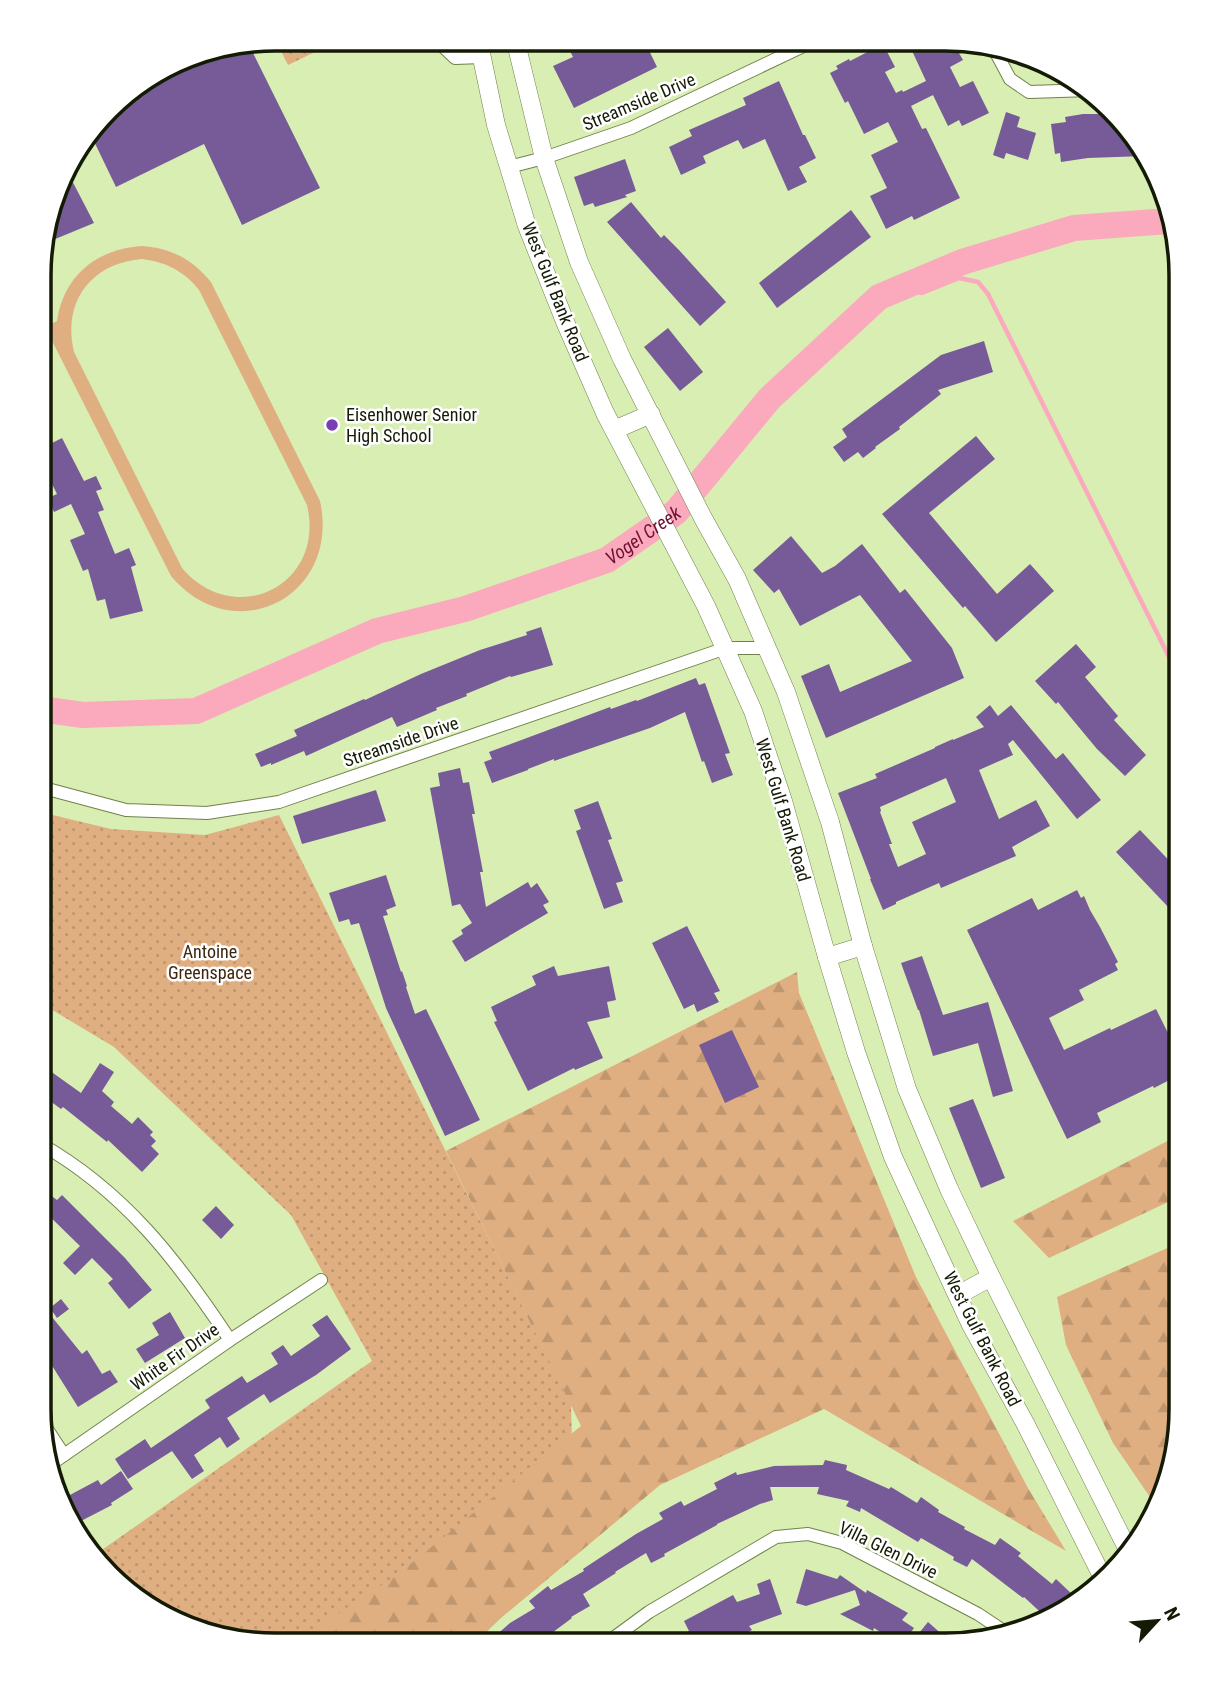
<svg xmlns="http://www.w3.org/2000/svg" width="1220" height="1684" font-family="'Roboto Condensed',sans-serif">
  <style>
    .grass { fill: url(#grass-dots) }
    .forest { fill: url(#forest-firs) }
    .garden { fill: #e0af81; fill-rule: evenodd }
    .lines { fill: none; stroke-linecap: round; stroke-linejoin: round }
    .stream { stroke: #fba9bd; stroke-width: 4.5 }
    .river { stroke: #fba9bd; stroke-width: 26 }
    .building { fill: #775b99; fill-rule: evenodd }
    .minor-casing { stroke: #70824b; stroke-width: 14 }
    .secondary-casing { stroke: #70824b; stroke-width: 19 }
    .minor { stroke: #fff; stroke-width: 12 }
    .secondary { stroke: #fff; stroke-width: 18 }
    .poi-dot { fill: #7a3eb4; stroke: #fff; stroke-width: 2.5 }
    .labels { text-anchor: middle; stroke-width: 5; stroke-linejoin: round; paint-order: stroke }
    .street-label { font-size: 18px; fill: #141b05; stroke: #fff }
    .poi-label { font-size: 18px; fill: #141b05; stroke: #fff; text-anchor: start }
    .park-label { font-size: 18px; fill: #3e260d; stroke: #fff }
    .water-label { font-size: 19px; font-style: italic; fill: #6f1035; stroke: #fff }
    .rim { fill: none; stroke: #141b05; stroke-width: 3.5 }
  </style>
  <defs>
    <pattern id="grass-dots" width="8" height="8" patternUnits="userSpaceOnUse" patternTransform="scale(1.75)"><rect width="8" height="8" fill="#e0af81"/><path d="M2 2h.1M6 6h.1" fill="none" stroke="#bf966e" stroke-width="1.8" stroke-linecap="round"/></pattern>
    <pattern id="forest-firs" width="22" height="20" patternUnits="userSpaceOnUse" patternTransform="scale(1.75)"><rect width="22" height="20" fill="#e0af81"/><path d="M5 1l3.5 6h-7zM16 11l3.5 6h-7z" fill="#bf966e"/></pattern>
  </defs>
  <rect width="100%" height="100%" fill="#d9eeb3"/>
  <g class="grass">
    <polygon points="275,39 342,39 288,65"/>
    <polygon points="40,812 111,829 205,835 279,815 571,1404 572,1440 346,1644 244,1644 131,1597 96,1554 372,1361 291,1215 114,1047 39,1002"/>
  </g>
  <g class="forest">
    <polygon points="797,972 799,993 916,1277 1028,1488 1066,1551 824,1409 660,1485 501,1618 474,1644 291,1644 393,1578 581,1426 446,1151"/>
    <polygon points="1181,1134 1181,1196 1049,1258 1013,1221"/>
    <polygon points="1181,1242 1181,1425 1154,1503 1113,1443 1066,1345 1057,1297"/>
  </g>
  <path class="garden" d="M142 246C171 248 192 259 211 282L320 501C341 597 234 651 171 576L45 327 57 321C64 275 97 249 142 246ZM142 259C166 262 184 271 199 290L307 505C326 585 235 630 182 568L74 352C62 302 91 263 142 259Z"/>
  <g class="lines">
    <polyline class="stream" points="901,288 922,293 959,278 978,282 988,294 1181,681"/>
    <path class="river" id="s1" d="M40 709 83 715 196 711 377 631 465 609 607 560 676 512 769 399 879 297 962 262 1074 228 1169 221"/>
  </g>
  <g class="building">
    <polygon points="564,39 644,40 657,67 574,108 553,66 573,57"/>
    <polygon points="907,40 952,41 963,60 950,67 960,87 973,81 989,113 962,126 959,120 948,126 933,95 911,106 922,129 926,128 960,198 914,220 912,216 886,229 870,196 887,188 871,155 898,142 888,122 864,134 848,101 845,103 830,73 838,69 836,66 849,59 850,61 883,44 895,67 885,72 896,93 902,90 903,92 926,81"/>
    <polygon points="248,43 320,188 242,225 204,144 116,187 90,133 119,97 198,51"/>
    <polygon points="779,81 803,135 805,135 816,158 799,167 807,182 788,191 765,139 743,149 738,140 703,156 706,163 681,175 669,147 692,136 689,130 746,105 743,98"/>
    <polygon points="1006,112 1020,117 1017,127 1036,133 1028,160 1006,153 1004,159 993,155"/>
    <polygon points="1083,114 1111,114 1145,156 1088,158 1061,162 1060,153 1055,154 1051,124 1066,122 1065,117"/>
    <polygon points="625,159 636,191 625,195 627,197 595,207 593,203 584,206 574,177"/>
    <polygon points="66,169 94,223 48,242 44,233"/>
    <polygon points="631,202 661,238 664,235 679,250 726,302 700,326 607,222"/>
    <polygon points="851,210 871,237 777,308 759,283"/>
    <polygon points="668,328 703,372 680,391 644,347"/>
    <polygon points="984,341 993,372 938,390 941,394 899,427 900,429 875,447 876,448 863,458 858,452 844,462 833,447 847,437 842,429 941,355"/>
    <polygon points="976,436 995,459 929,513 997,594 1030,564 1054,591 996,642 965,606 963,608 882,514"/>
    <polygon points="62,438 84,481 96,476 102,489 96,491 104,510 98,512 115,554 129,548 136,565 131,567 143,611 110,619 105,599 97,601 88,569 83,571 70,540 85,534 71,504 54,512 48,498 57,494 40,460 40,449"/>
    <polygon points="791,536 822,573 835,566 862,544 900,593 905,589 952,648 964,678 826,738 801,676 829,664 840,692 912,661 860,595 800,626 779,589 774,593 753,570"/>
    <polygon points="541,627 553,665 511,677 510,676 466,694 467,696 436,708 437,710 397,727 392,717 306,756 304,751 271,765 271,763 261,767 255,754 297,736 294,730 364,699 365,700 421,674 480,650 527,635 526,632"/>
    <polygon points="1076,644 1096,667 1085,677 1118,716 1114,720 1146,755 1125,776 1097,749 1058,702 1056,704 1035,681"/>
    <polygon points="696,678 699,685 705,683 730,753 725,754 733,775 712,783 704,761 702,762 685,712 650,728 554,761 554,759 528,769 528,770 492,783 484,762 492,759 489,752 610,707 611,709 636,700 637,701"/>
    <path d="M990 705 998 716 1011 705 1056 759 1063 753 1101 800 1077 819 1013 740 1008 744 1013 755 979 770 999 819 1036 800 1050 826 1012 847 1016 856 941 888 939 883 896 902V904L883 910 870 879H871L838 793 877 778 875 774 935 748V747L953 739V740L984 727 976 717ZM946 778 956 802 912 822 926 854 898 867 889 844H892L880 812 881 811 880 807Z"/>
    <polygon points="460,768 463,783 469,782 475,814 472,814 483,872 480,872 486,907 528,882 531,888 537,883 549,902 543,905 548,913 465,962 452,941 463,934 461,930 472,923 460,904 452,906 430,788 440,786 438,773"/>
    <polygon points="376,790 386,821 302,844 293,816"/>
    <polygon points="598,801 612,839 608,840 623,881 616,883 623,902 604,909 576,831 581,829 574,810"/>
    <polygon points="1140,830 1181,873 1181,932 1171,910 1116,852"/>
    <polygon points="386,875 396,906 386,910 388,915 383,916 401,972 402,971 407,986 406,987 415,1014 426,1009 480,1120 445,1136 386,1008 359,923 351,925 349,919 339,922 329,893"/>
    <polygon points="1077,890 1081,898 1084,896 1090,910 1100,927 1118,962 1115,964 1118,970 1079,990 1084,1000 1049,1018 1064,1050 1110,1028 1111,1030 1156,1009 1181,1059 1181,1074 1154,1088 1153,1086 1097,1113 1101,1122 1067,1139 967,930 1032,898 1038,910"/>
    <polygon points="687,926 720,991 714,993 719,1002 697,1012 694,1004 684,1009 652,943"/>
    <polygon points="922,956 943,1015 988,1002 1013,1091 993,1097 978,1043 933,1056 919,1010 918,1010 901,963"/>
    <polygon points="554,966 558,976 609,966 616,1000 607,1002 610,1017 587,1022 603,1058 575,1070 574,1068 528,1091 494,1022 497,1021 491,1007 536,985 532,976"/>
    <polygon points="732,1030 759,1087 725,1103 699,1045"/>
    <polygon points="39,1063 81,1093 100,1063 114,1072 102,1091 114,1102 111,1106 132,1124 138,1117 153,1132 150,1135 156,1141 151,1146 159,1154 142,1172 108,1140 107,1142 63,1107 61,1109 39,1093"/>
    <polygon points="973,1099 1005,1178 981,1188 949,1108"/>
    <polygon points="39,1187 57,1200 62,1195 125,1258 152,1290 129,1309 108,1283 113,1279 92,1258 75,1275 63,1263 80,1246 39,1206"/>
    <polygon points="216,1206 234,1225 221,1239 202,1220"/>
    <polygon points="61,1299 69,1309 57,1318 50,1308"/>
    <polygon points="170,1312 185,1338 145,1363 136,1349 159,1335 152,1323"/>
    <polygon points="327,1315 351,1349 316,1375 270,1403 264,1394 227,1418 240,1439 227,1448 220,1437 194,1455 204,1471 192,1479 172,1451 128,1479 115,1459 145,1439 151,1448 210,1408 205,1400 242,1376 247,1383 278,1364 271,1353 283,1345 291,1356 320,1336 312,1325"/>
    <polygon points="52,1317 82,1354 87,1350 102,1374 110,1370 118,1382 78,1407 51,1364 48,1366 39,1355 39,1327"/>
    <polygon points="825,1460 847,1465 846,1470 889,1489 891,1487 917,1503 921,1497 939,1510 938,1512 965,1527 964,1529 995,1545 1000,1538 1021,1553 1018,1556 1052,1584 1056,1579 1074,1596 1050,1621 1024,1597 1023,1598 972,1559 967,1567 953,1560 954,1557 921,1538 918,1542 861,1508 860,1512 846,1506 849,1501 817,1494 819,1487 770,1487 773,1500 760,1504 717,1524 717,1525 664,1554 665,1556 651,1563 646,1553 615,1572 616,1573 583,1594 590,1606 571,1617 572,1618 537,1644 486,1644 510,1623 535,1608 529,1601 548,1586 551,1590 584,1571 583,1569 636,1534 663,1519 659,1513 681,1501 684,1506 717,1489 714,1483 736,1472 737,1475 774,1466 823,1465"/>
    <polygon points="121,1471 133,1489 111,1503 112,1505 81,1521 68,1496 98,1480 101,1485"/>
    <polygon points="806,1569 837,1579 840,1575 866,1593 867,1590 908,1613 902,1620 914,1628 902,1645 900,1645 874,1628 873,1631 840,1614 860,1605 855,1590 806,1606 796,1603"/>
    <polygon points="770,1579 782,1614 749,1626 752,1630 724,1645 669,1645 689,1631 684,1621 733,1595 737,1602 760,1594 757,1584"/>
    <polygon points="928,1622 953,1644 946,1645 923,1645 915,1638"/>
  </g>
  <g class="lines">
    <g class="minor-casing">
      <g id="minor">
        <polyline points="435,39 455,58 482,57"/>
        <polyline points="993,47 1010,79 1029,92 1091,90"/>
        <polyline points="509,167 544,158 631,128 816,40"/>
        <polyline points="40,787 126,810 207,813 279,802 726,648 766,648"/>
        <path d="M39 1143C124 1191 177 1260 230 1340"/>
        <polyline points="41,1420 64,1455"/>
        <polyline points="51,1464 230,1340 321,1280"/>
        <polyline points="604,1645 649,1612 776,1537 808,1534 842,1543 978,1614 1005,1632"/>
      </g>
    </g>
    <g class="secondary-casing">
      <g id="secondary">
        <polyline points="478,39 496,125 527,226 566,324 605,413 706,606 753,711 783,801 827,957 856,1052 893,1157 971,1325 1025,1423 1102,1576"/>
        <polyline points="515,39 544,158 579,262 622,359 703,518 737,579 786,692 830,822 863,946 907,1089 949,1189 991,1277 1129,1552"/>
        <polyline points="614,430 651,414"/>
        <polyline points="827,957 863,946"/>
        <polyline points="958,1295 991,1277"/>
      </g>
    </g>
    <use href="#minor" class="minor"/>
    <use href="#secondary" class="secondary"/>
  </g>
  <circle class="poi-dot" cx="332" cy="425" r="7"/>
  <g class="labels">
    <g class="street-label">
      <text transform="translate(639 102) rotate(-23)" y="6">Streamside Drive</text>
      <text transform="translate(555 292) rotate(68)" y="6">West Gulf Bank Road</text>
      <text transform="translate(401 742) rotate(-19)" y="6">Streamside Drive</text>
      <text transform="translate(783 810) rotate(73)" y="6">West Gulf Bank Road</text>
      <text transform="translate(982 1339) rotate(63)" y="6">West Gulf Bank Road</text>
      <text transform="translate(175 1357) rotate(-35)" y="6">White Fir Drive</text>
      <text transform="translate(888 1550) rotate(26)" y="6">Villa Glen Drive</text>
    </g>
    <g class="poi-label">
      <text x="346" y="421">Eisenhower Senior<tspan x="346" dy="21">High School</tspan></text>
    </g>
    <g class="park-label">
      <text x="210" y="958">Antoine<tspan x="210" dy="21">Greenspace</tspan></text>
    </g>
    <g class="water-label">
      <text dy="7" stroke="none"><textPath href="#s1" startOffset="639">Vogel Creek</textPath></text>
    </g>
  </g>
  <path d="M0 0H1220V1684H0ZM275 51H945A224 224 0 0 1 1169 275V1409A224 224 0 0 1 945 1633H275A224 224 0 0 1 51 1409V275A224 224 0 0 1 275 51Z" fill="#fff" fill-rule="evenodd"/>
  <path class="rim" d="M275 51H945A224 224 0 0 1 1169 275V1409A224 224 0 0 1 945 1633H275A224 224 0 0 1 51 1409V275A224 224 0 0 1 275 51Z"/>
  <g transform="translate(1157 1621) rotate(64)" stroke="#ffffff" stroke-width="5" paint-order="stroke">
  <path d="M0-5L12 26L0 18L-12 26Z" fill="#141b05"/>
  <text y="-10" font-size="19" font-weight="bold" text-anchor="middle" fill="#141b05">N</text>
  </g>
</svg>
